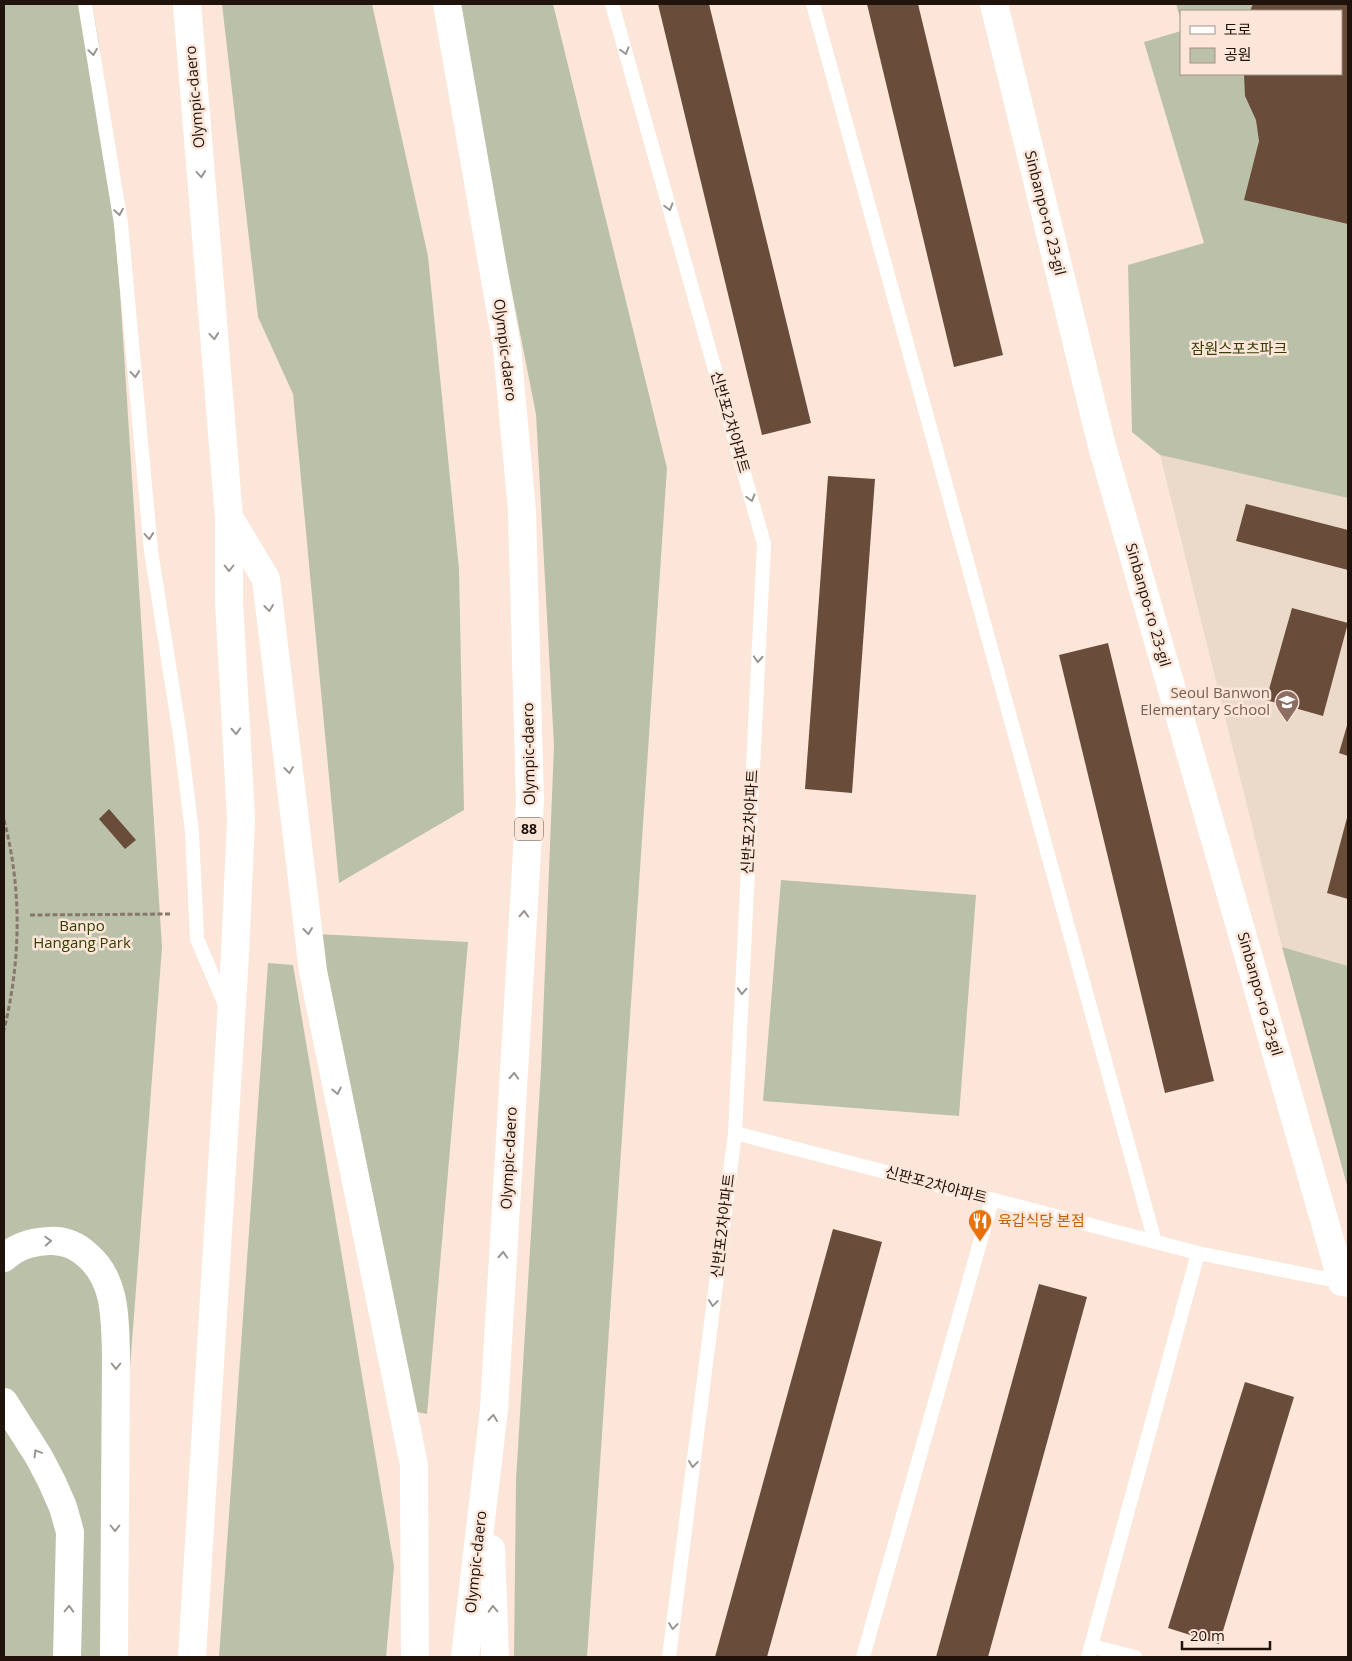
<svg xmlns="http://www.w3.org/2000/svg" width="1352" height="1661" font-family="'Open Sans','Noto Sans KR',sans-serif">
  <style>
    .education { fill: #ebdac9 }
    .green { fill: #bbc0a9 }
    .building { fill: #694c39 }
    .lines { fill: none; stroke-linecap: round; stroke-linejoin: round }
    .path { stroke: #88776d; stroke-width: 3; stroke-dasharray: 5 2.5; stroke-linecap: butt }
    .service { stroke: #fff; stroke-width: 14 }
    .tertiary { stroke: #fff; stroke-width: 28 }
    .trunk { stroke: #fff; stroke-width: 28 }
    .oneway { stroke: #9a9591 }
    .labels { text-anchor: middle; stroke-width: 5; stroke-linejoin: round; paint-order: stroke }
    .shield { fill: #fce6d9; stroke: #615249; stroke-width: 1 }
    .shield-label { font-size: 14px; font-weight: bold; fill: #1f130b }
    .street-label { font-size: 15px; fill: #1f130b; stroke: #fce6d9 }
    .park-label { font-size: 15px; fill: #353d02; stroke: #fce6d9 }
    .education-label { font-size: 15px; fill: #785e54; stroke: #fce6d9; text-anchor: end }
    .food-label { font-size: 15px; fill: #c56008; stroke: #fce6d9; text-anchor: start }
  </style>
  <rect width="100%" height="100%" fill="#fce6d9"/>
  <polygon class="education" points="1160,455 1348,498 1348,966 1282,947"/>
  <g class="green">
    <polygon points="4,4 92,4 99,44 120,291 162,947 108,1657 4,1657"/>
    <polygon points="222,4 372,4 428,256 459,569 464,810 339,883 293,394 258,317"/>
    <polygon points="455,4 553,4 667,468 587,1657 514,1657 516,1480 541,1069 554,746 536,414"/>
    <polygon points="1176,4 1348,4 1348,498 1160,455 1132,432 1128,265 1204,243 1144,42 1181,31 1181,74 1341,74 1341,11 1181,11 1181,21"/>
    <polygon points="781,880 976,895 959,1116 763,1101"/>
    <polygon points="318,934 468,942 427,1414 412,1411 377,1216"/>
    <polygon points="1282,947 1348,966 1348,1189"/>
    <polygon points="268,963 293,965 394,1566 386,1657 219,1657"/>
  </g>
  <g class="building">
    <polygon points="658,4 709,4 811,423 762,435"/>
    <polygon points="867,4 918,4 1003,355 954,367"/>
    <polygon points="1253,4 1348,4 1348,224 1244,200 1259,141 1256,120 1245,96 1244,74 1341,74 1341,11 1250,11"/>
    <polygon points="828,476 875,479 852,793 805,789"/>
    <polygon points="1246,504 1348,530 1348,570 1236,541"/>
    <polygon points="1292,608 1348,623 1323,716 1266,700"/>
    <polygon points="1108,643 1214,1081 1165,1093 1059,655"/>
    <polygon points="1348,722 1348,756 1339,753"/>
    <polygon points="109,809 136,840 125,849 99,819"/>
    <polygon points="1348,814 1348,899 1327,893"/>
    <polygon points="833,1229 882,1242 767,1657 715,1657"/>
    <polygon points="1039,1284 1087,1297 988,1657 936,1657"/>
    <polygon points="1245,1382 1294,1397 1219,1644 1168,1628"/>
  </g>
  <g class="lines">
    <g class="path">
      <path d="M4 820C22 889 21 960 4 1030"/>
      <polyline points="30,915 172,914"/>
    </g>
    <g class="service">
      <polyline points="85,4 121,224 151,551 180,735 192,832 197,939 226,1007"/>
      <polyline points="612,4 764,544 735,1133 669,1657"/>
      <polyline points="813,4 1155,1242"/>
      <polyline points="735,1133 1198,1253 1342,1282"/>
      <polyline points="1091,1646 1135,1657"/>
      <polyline points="863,1657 992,1200"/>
      <polyline points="1088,1657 1198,1253"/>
    </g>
    <polyline class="tertiary" points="994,4 1102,446 1342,1282 1348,1283"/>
    <g class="trunk">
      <polyline points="187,4 229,518 229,602 241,819 235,954 192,1657"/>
      <polyline points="447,4 507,348 522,511 530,801 494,1409 465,1657"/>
      <polyline points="230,519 266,579 313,971 414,1465 415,1657"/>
      <path d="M4 1258C17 1246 31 1242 49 1241 64 1240 76 1245 87 1255 117 1280 115 1321 116 1357L114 1657"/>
      <polyline points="4,1402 39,1457 52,1482 63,1507 70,1532 67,1657"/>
      <polyline points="491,1549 495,1657"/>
    </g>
  </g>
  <defs><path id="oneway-chevron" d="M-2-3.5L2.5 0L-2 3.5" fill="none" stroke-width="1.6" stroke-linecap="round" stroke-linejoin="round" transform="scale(1.25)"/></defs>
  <g class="oneway">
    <use href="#oneway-chevron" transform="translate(625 51) rotate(74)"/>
    <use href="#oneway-chevron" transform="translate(93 52) rotate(81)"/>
    <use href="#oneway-chevron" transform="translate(201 174) rotate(85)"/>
    <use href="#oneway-chevron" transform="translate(669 207) rotate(74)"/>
    <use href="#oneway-chevron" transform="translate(119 212) rotate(81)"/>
    <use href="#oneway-chevron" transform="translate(214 336) rotate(85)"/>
    <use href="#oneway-chevron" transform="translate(135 374) rotate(85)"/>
    <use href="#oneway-chevron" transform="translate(751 498) rotate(74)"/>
    <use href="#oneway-chevron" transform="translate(149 536) rotate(85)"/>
    <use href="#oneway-chevron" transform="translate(229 568) rotate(90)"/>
    <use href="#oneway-chevron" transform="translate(269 608) rotate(83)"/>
    <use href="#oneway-chevron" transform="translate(758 659) rotate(93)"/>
    <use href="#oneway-chevron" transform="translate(236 731) rotate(87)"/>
    <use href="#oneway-chevron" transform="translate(289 770) rotate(83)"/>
    <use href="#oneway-chevron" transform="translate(524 914) rotate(-87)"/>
    <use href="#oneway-chevron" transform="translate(308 931) rotate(83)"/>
    <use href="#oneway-chevron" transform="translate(742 991) rotate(93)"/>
    <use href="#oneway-chevron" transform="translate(514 1076) rotate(-87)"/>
    <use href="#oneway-chevron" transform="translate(337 1091) rotate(78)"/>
    <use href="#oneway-chevron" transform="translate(48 1241) rotate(-3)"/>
    <use href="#oneway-chevron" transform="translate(503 1255) rotate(-87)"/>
    <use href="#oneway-chevron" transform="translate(713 1303) rotate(97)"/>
    <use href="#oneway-chevron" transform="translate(116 1366) rotate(90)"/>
    <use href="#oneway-chevron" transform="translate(493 1418) rotate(-83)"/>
    <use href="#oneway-chevron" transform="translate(37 1453) rotate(-121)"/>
    <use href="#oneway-chevron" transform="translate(693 1464) rotate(97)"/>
    <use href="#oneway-chevron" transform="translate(115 1528) rotate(90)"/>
    <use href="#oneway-chevron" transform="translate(69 1609) rotate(-88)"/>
    <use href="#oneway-chevron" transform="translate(493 1609) rotate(-92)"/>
    <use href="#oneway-chevron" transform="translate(673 1626) rotate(97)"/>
  </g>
  <defs>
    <g id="school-pin" transform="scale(1.25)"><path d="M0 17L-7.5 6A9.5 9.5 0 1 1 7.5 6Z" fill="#8d6e63" stroke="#fce6d9"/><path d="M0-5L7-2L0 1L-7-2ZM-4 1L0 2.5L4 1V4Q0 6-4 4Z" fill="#fff"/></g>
    <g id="restaurant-pin" transform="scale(1.25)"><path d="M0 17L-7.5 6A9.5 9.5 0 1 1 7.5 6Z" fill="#e8710a" stroke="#fce6d9"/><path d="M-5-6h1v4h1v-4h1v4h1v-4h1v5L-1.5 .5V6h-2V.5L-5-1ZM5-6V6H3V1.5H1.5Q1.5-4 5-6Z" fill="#fff"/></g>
  </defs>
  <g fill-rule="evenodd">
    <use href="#school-pin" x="1287" y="702"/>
    <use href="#restaurant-pin" x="980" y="1221"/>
  </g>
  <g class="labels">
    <rect class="shield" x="515" y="817.5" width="28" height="23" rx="4"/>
    <g class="shield-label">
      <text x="529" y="834">88</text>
    </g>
    <g class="street-label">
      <text transform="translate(195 97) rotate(-95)" y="5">Olympic-daero</text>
      <text transform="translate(1045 213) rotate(76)" y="5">Sinbanpo-ro 23-gil</text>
      <text transform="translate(505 350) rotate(83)" y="5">Olympic-daero</text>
      <text transform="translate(730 422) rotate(74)" y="5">신반포2차아파트</text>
      <text transform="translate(1148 605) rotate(74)" y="5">Sinbanpo-ro 23-gil</text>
      <text transform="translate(529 754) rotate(-91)" y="5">Olympic-daero</text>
      <text transform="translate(750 822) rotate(-87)" y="5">신반포2차아파트</text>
      <text transform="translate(1260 994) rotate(74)" y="5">Sinbanpo-ro 23-gil</text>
      <text transform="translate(509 1158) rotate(-87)" y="5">Olympic-daero</text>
      <text transform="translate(936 1185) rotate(15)" y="5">신판포2차아파트</text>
      <text transform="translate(723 1226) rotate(-83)" y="5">신반포2차아파트</text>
      <text transform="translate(476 1562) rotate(-84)" y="5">Olympic-daero</text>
    </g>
    <g class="park-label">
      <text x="1239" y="354">잠원스포츠파크</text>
      <text x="82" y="931">Banpo<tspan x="82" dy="17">Hangang Park</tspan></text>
    </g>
    <g class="education-label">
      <text x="1270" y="698">Seoul Banwon<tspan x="1270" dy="17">Elementary School</tspan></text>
    </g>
    <g class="food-label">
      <text x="998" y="1226">육갑식당 본점</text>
    </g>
  </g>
  <rect width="1352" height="1661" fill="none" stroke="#1f130b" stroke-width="10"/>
  <rect x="1180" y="10" width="162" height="65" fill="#fce6d9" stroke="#a49287"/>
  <rect x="1190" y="26" width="25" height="8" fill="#ffffff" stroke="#a49287"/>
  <text x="1224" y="35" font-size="15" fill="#1f130b">도로</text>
  <rect x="1190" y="48" width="25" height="15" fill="#bbc0a9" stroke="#a49287"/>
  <text x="1224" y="60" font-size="15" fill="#1f130b">공원</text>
  <path d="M1182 1641v8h88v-8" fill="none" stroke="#1f130b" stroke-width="2.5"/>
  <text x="1190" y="1641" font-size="15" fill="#1f130b" stroke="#fce6d9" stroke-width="4" paint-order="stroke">20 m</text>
</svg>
